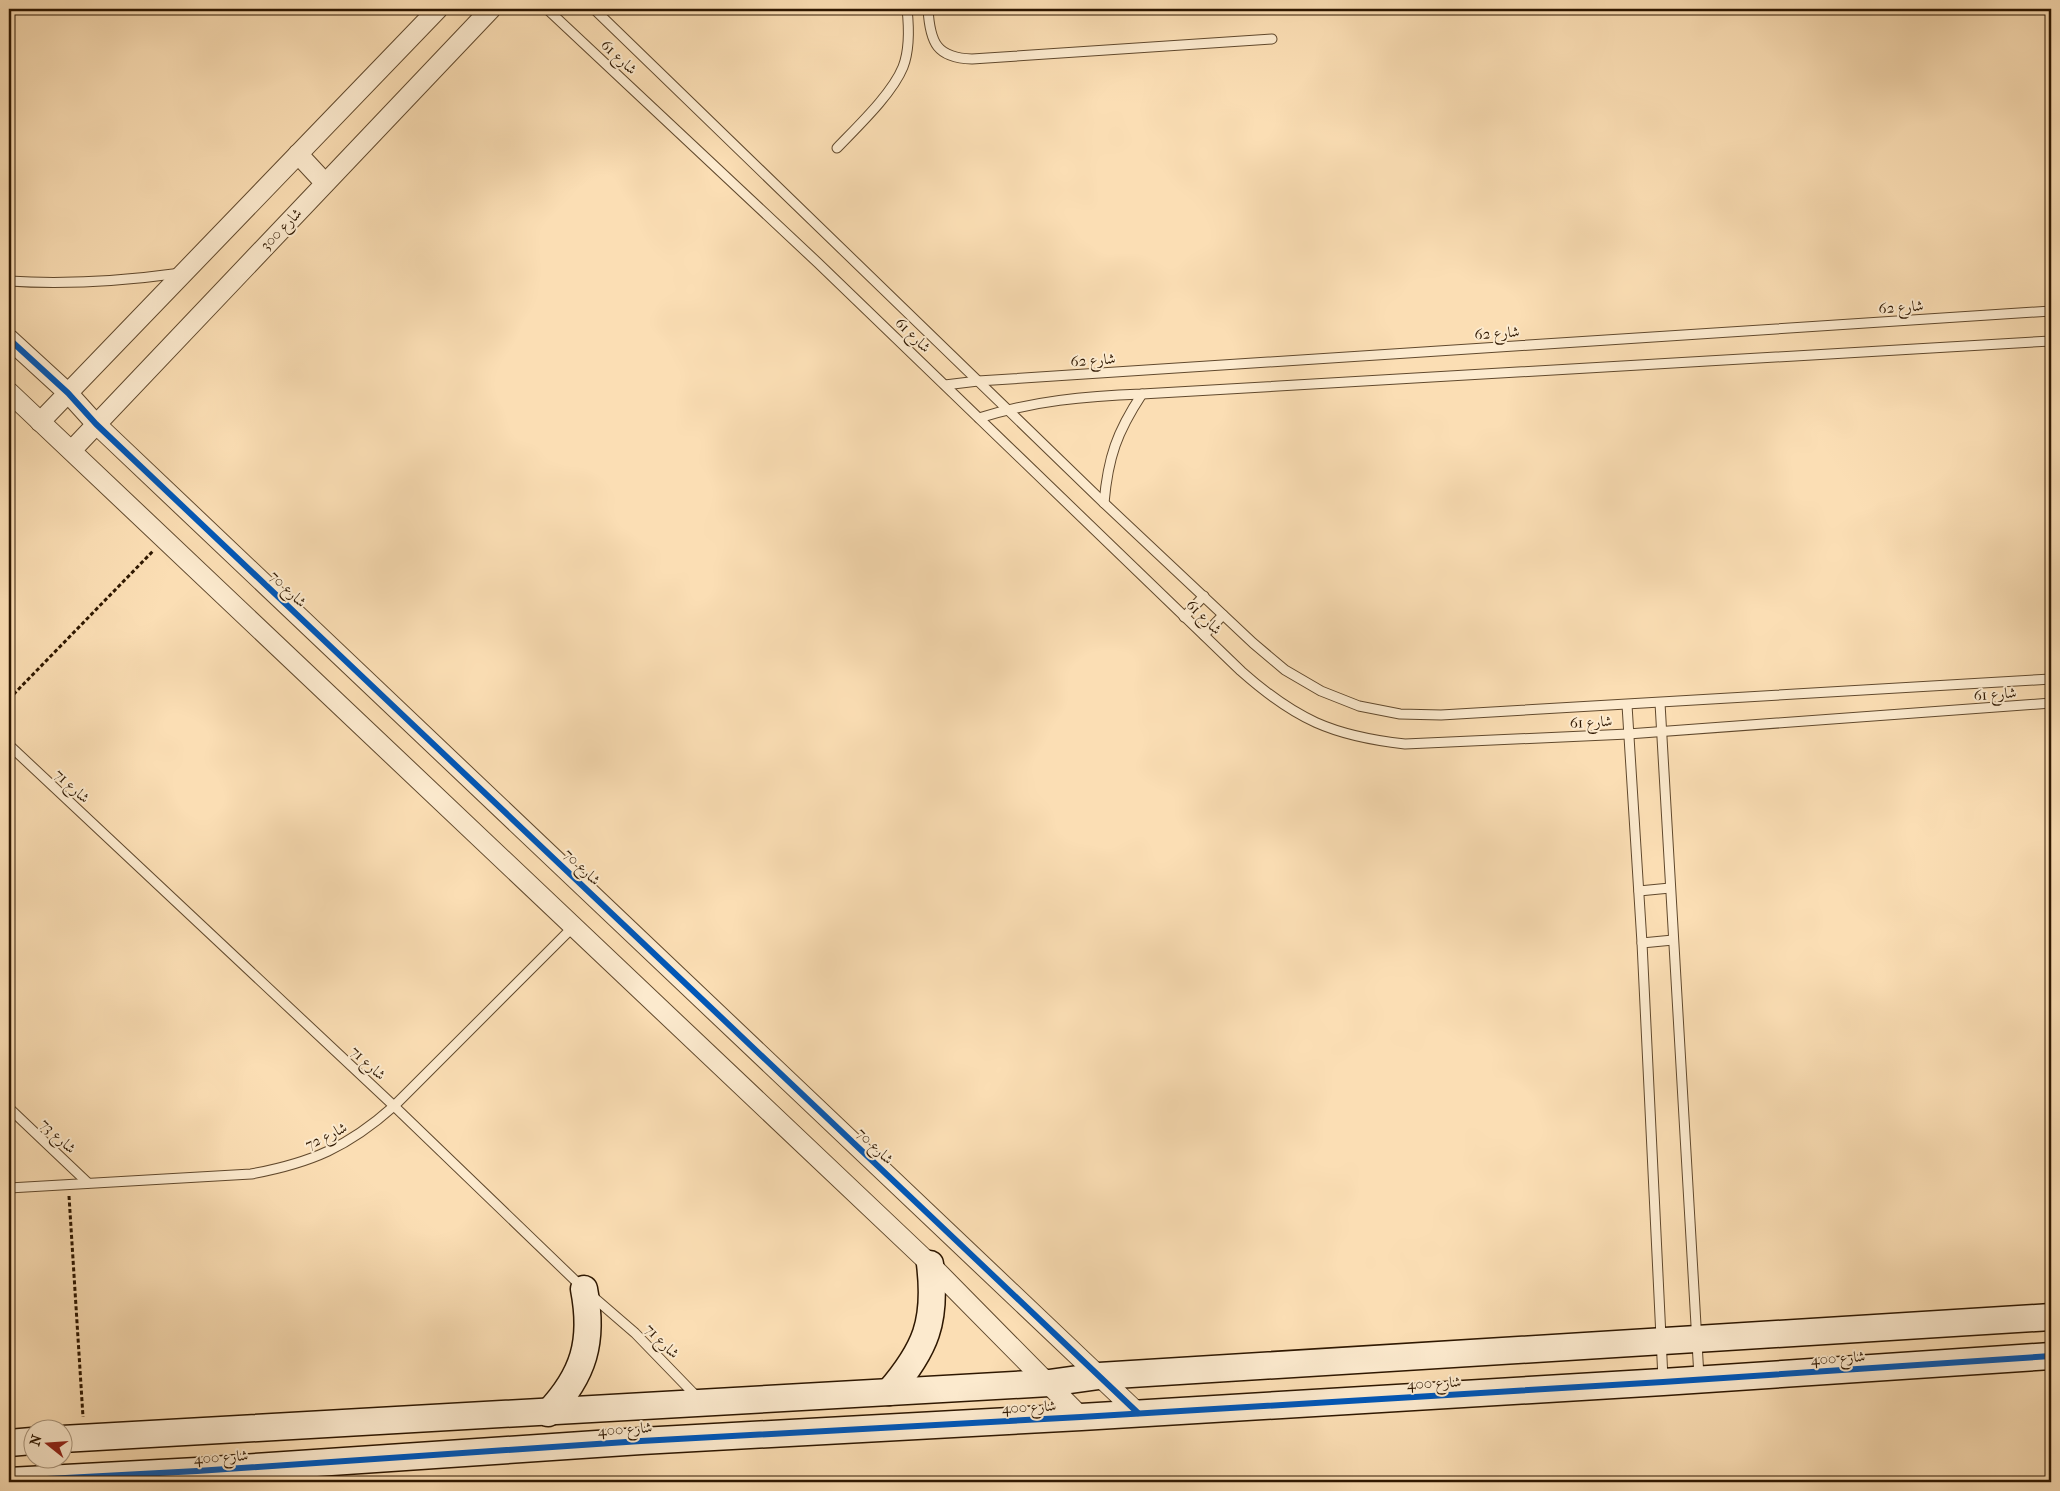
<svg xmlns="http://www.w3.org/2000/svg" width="2060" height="1491" font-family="'IM FELL French Canon',Amiri,serif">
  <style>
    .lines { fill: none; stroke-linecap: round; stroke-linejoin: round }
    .lane-casing { stroke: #61492d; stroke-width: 11 }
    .street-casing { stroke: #61492d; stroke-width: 21 }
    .secondary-casing { stroke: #2e1700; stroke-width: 29 }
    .path { stroke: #2e1700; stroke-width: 3; stroke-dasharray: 4 2.5; stroke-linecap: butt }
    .lane { stroke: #fceace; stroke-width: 9 }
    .street { stroke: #fceace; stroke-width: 19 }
    .secondary { stroke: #fceace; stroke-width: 26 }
    .cycleway-casing { stroke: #fceace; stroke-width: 9 }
    .cycleway { stroke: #0057b8; stroke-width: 6 }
    .labels { text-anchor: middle; stroke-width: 4; stroke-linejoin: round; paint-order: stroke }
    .street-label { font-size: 15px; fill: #2e1700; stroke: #fceace }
  </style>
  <rect width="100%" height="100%" fill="#fbdeb4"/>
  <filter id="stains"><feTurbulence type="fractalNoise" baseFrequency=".004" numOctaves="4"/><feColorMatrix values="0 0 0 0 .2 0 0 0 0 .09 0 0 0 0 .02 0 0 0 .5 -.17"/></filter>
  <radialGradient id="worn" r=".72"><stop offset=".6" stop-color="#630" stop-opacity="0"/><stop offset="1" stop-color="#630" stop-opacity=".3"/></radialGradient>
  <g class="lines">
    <g class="lane-casing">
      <g id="lane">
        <path d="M547 9 818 263 1241 671C1295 719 1332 736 1405 744L1628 734 2051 703"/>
        <polyline points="594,9 1104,503 1253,643 1285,670 1321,691 1359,706 1400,714 1441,715 2051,679"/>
        <path d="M928 9C930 43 937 58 972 59L1272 39"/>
        <path d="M837 148C858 126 892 94 903 67 910 49 909 27 907 9"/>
        <path d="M9 281C67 285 123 281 181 273"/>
        <polyline points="945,385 978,381 2051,311"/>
        <path d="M979 418C1032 401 1086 396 1142 394L2051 341"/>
        <path d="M1104 503C1108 457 1117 432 1142 394"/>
        <polyline points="1184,617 1204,596"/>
        <polyline points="1204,635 1223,615"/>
        <polyline points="1660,703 1699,1377"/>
        <polyline points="1627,705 1642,943 1663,1379"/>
        <polyline points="9,745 394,1106 584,1289 635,1333 698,1398"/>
        <polyline points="1639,891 1670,888"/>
        <polyline points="1642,943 1673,940"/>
        <polyline points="9,1108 88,1183"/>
        <path d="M9 1188 251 1174C311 1163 348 1147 394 1106L573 927"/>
      </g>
    </g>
    <g class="street-casing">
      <g id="street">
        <polyline points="298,154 325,183"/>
        <polyline points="9,339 68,393 96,424 1138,1413"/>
        <polyline points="9,392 930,1264 1081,1417"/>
        <polyline points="40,422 438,9"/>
        <polyline points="72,450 491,9"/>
      </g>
    </g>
    <g class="secondary-casing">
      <g id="secondary">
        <path d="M889 1392C926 1349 937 1321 930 1264"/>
        <path d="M548 1413C584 1375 594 1341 584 1289"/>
        <polyline points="62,1439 1049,1383 1099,1376 2051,1317"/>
        <polyline points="9,1443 32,1441"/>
        <polyline points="9,1481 197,1471 641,1441 1081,1417 1663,1382 2051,1356"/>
      </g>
    </g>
    <g class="path">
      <polyline points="9,699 153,551"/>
      <polyline points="69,1196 83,1417"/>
    </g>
    <use href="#lane" class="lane"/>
    <use href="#street" class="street"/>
    <use href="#secondary" class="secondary"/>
    <g class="cycleway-casing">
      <g id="cycleway">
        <polyline points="9,339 68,393 96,424 1138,1413"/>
        <polyline points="9,1481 197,1471 641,1441 1081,1417 1663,1382 2051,1356"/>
      </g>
    </g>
    <use href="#cycleway" class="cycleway"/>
  </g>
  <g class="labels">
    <g class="street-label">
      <text transform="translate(619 57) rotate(43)" y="5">شارع 61</text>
      <text transform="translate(281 229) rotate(-46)" y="5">شارع 300</text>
      <text transform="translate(1901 307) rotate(-4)" y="5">شارع 62</text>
      <text transform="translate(1497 333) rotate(-4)" y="5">شارع 62</text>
      <text transform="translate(913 335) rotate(44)" y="5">شارع 61</text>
      <text transform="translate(1093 360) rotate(-4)" y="5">شارع 62</text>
      <text transform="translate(288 589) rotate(44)" y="5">شارع 70</text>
      <text transform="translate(1204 617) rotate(44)" y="5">شارع 61</text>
      <text transform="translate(1995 694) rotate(-4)" y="5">شارع 61</text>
      <text transform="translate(1591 722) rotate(-3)" y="5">شارع 61</text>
      <text transform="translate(72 786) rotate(43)" y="5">شارع 71</text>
      <text transform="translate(582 867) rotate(44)" y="5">شارع 70</text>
      <text transform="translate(368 1063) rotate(43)" y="5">شارع 71</text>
      <text transform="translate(58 1136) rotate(43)" y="5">شارع 73</text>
      <text transform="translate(326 1136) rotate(-26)" y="5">شارع 72</text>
      <text transform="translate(875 1146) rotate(44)" y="5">شارع 70</text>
      <text transform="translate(662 1341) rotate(45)" y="5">شارع 71</text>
      <text transform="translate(1838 1358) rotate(-4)" y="5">شارع 400</text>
      <text transform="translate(1434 1383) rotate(-3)" y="5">شارع 400</text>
      <text transform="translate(1029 1407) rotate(-3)" y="5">شارع 400</text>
      <text transform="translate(625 1429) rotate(-4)" y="5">شارع 400</text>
      <text transform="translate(221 1457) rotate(-4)" y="5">شارع 400</text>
    </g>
  </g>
  <rect width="2060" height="1491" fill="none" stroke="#fbdeb4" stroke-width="30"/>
  <rect x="10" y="10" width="2040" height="1471" fill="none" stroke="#2e1700" stroke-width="2.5"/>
  <rect x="15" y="15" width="2030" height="1461" fill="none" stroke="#2e1700"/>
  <g transform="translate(48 1444) rotate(287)"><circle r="24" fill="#fceace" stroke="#aa967c"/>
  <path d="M0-4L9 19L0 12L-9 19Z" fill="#8f2418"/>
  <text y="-8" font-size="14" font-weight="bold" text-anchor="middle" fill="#2e1700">N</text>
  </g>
  <rect width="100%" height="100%" filter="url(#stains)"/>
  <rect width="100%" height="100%" fill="url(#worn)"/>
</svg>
